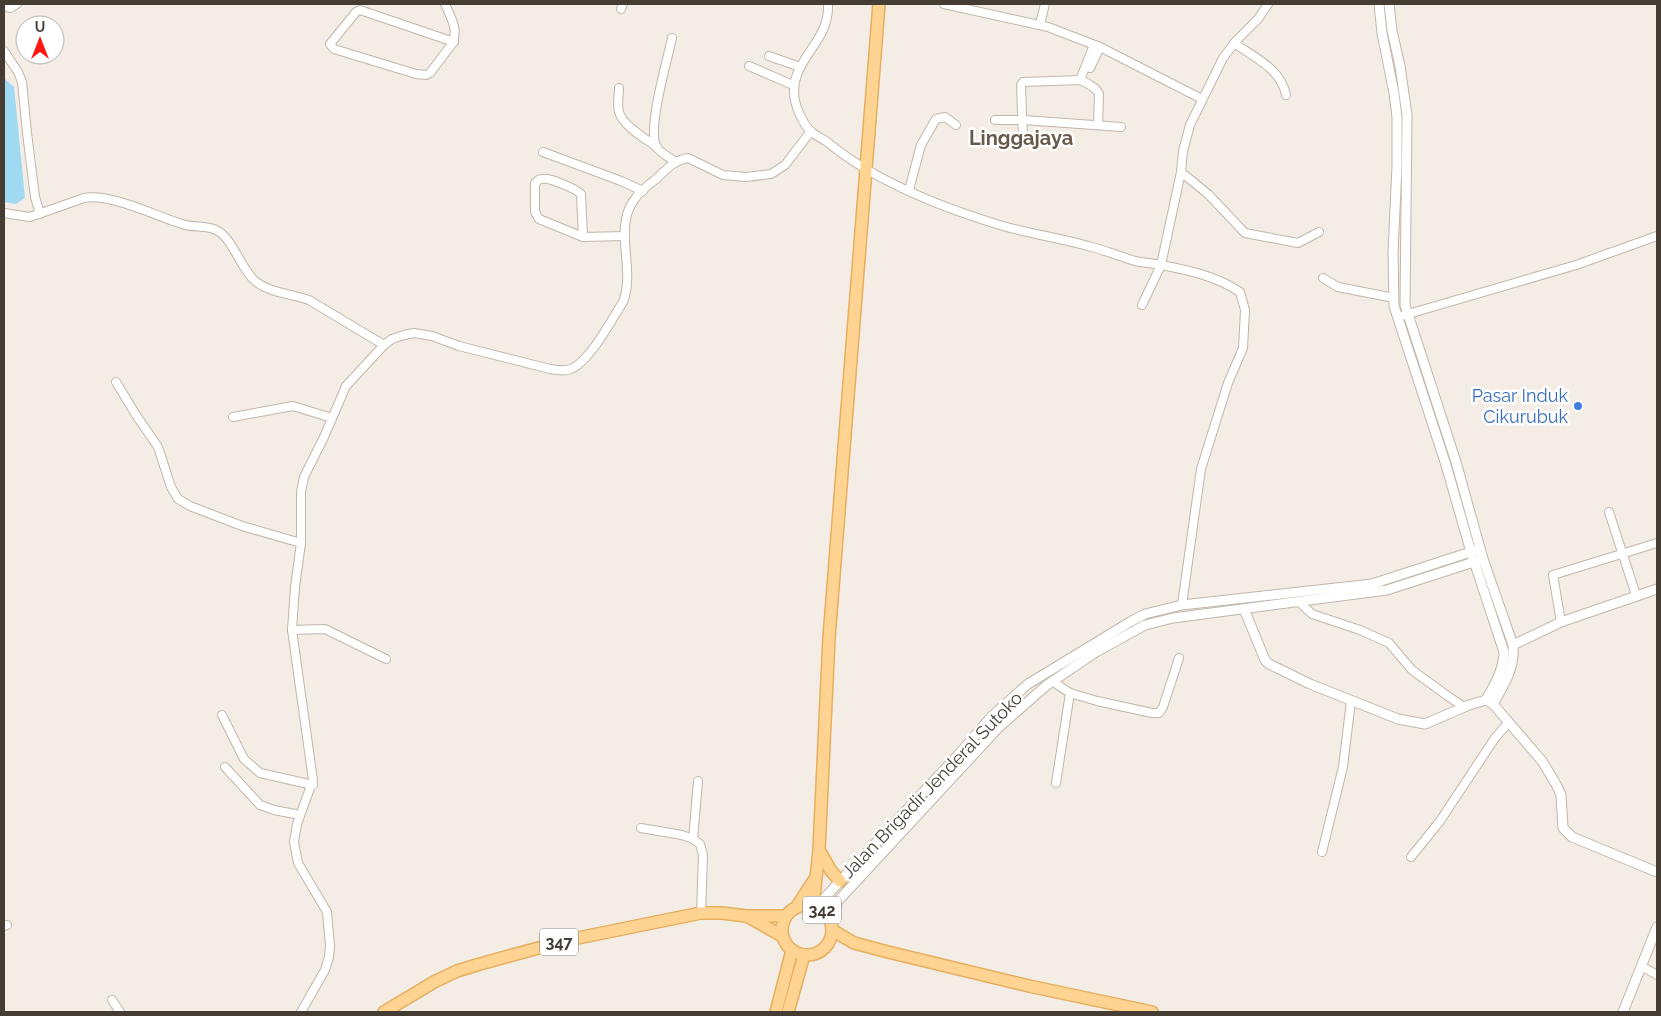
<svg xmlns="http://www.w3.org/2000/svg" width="1661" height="1016" font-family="Raleway,sans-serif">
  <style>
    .water { fill: #9fd9f2 }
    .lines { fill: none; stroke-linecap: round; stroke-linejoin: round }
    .minor-casing { stroke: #c1b6aa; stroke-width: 10 }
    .tertiary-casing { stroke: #c1b6aa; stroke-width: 11 }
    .primary-casing { stroke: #e6ae5f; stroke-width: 14 }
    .minor { stroke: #fff; stroke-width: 8 }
    .tertiary { stroke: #fff; stroke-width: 9 }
    .primary { stroke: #ffd391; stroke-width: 11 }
    .shop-dot { fill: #3f7fe0; stroke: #fff; stroke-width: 2 }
    .labels { text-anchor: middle; stroke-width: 5; stroke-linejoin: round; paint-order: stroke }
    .shield { fill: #fff; stroke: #7d7771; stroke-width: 1 }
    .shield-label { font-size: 16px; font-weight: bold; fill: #453d34 }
    .shop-label { font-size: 18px; fill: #366cbe; stroke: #fff; text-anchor: end }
    .street-label { font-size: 18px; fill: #453d34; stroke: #fff }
    .quarter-label { font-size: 20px; font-weight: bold; fill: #68594b; stroke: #fff }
  </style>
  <rect width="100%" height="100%" fill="#f3ede5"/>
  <polygon class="water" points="4,78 14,87 25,198 16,204 4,202"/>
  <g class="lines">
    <g class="minor-casing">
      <g id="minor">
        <polyline points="4,4 7,7 10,8 17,4"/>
        <path d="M445 4C451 18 459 30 452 44L430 73 426 75 416 74 334 49 330 44 356 12 360 10 454 42"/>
        <path d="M828 4C830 45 787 60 795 101 797 110 803 123 810 131 815 135 821 138 826 141 875 182 943 208 1003 226 1031 234 1060 238 1088 246 1104 250 1119 256 1135 261 1144 263 1153 263 1161 265 1188 270 1216 276 1240 292L1245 310 1243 348 1228 383 1201 469 1182 605"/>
        <polyline points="944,4 1048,27 1100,47 1202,99"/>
        <polyline points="621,9 623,4"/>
        <polyline points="1040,24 1045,4"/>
        <path d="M672 38C668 58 646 131 657 148 661 153 670 158 676 162"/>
        <path d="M1234 43C1254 57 1281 69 1286 95"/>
        <polyline points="4,51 18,72 22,82 27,133 35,197 40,214"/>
        <polyline points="769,56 800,67"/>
        <polyline points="749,66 793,85"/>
        <polyline points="1090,68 1100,47"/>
        <polyline points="1080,80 1094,45"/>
        <path d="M619 88C619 96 617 104 619 112 623 126 646 139 657 147"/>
        <polyline points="995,120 1024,120 1121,127"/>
        <path d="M1023 139 1021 85 1023 82 1080 80C1087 83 1096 87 1099 94L1098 125"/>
        <polyline points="543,152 621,181 643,191"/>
        <polyline points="1181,172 1208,194 1245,233 1298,243 1319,232"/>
        <polyline points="909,190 921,145 936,119 945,117 956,125"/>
        <path d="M4 213 30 217 84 198C111 193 155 216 182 224 193 228 206 225 216 230 233 238 240 268 255 281 270 293 292 294 309 300L384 345"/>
        <path d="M583 237 581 194C576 189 549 177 542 179 538 179 538 181 535 183V212L539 219 583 237 625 236"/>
        <polyline points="1323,278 1338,287 1394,298"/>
        <polyline points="1142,305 1161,265 1181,172 1183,151 1190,125 1223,58 1236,41 1258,19 1268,4"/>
        <polyline points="1398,317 1576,265 1657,236"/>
        <polyline points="116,382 136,415 158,447 171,487 178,499 190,506 242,526 301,543"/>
        <polyline points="233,417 293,406 332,418"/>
        <polyline points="1609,512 1636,595"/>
        <polyline points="1299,602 1312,614 1360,630 1389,643 1412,670 1449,697 1464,707"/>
        <polyline points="1561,622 1553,575 1657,543"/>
        <polyline points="292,630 325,629 386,659"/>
        <polyline points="1052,681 1070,693 1097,701 1152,713 1159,713 1163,707 1179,658"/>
        <polyline points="222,715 244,759 260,773 313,785"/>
        <polyline points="225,767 260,805 274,810 300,815"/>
        <polyline points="1056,783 1070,693"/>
        <polyline points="641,828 682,835 693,839 700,844 703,855 701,913"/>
        <polyline points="693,839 698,781"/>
        <polyline points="1322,852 1343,767 1351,701"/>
        <polyline points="1411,857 1440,821 1495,738 1509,722"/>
        <polyline points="4,926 7,925"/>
        <polyline points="1641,966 1657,975"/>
        <polyline points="112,1000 120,1012"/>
        <path d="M301 1012 325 970 329 957 330 946 327 912 298 863 294 842 297 824 313 780 292 630 295 587 301 543V492L304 477 324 437 346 386 384 345 392 339 404 335 414 333 432 336 459 346 550 369C558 370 566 372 573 368 591 359 612 319 623 302 636 269 613 229 634 200 639 192 648 185 656 179 666 170 674 160 688 158L723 175 746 177 771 174 785 165 811 131"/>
      </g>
    </g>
    <g class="tertiary-casing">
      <g id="tertiary">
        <path d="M1379 4 1382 33 1394 93 1397 117V166L1393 253 1394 306 1446 465 1471 552 1504 652C1504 669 1494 686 1486 700"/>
        <path d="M1389 4 1392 31 1400 66 1407 115 1405 305 1456 462 1483 559 1513 645C1515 668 1504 685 1493 704"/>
        <polyline points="1244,609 1265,660 1269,664 1310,684 1398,719 1425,724 1469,705 1486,700 1493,704 1542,761 1557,786 1561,795 1563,828 1572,837 1657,872"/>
        <polyline points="1513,645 1561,622 1657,589"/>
        <polyline points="816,907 959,754 992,716 1028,684 1130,622 1145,614 1182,605 1372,584 1480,549"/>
        <polyline points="826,914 999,727 1047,685 1096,652 1145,625 1173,618 1387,590 1483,559"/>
        <polyline points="1623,1012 1657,927"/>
      </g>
    </g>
    <g class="primary-casing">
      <g id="primary">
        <polyline points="819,850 831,871 840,881"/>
        <circle cx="807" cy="930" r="25"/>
        <polyline points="813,906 819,850 829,638 879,4"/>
        <polyline points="796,908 814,880"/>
        <polyline points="747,916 782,936"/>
        <polyline points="832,930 854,943 888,952 1029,986 1152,1012"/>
        <polyline points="384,1012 434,982 457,971 480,964 568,940 701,913 722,913 746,916 786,916"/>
        <polyline points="776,1012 792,950"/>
        <polyline points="788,1012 804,955"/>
      </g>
    </g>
    <use href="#minor" class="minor"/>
    <use href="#tertiary" class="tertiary"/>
    <use href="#primary" class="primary"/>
  </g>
  <circle class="shop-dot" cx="1578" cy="406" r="5"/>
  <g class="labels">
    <g class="shield">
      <rect x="803" y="896.5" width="38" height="27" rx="4"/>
      <rect x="540" y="928.5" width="38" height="27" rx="4"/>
    </g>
    <g class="shield-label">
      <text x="822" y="916">342</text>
      <text x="559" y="948">347</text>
    </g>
    <g class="shop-label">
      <text x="1568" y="402">Pasar Induk<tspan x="1568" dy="21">Cikurubuk</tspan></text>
    </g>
    <g class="street-label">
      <text transform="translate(932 785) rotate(-46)" y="6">Jalan Brigadir Jenderal Sutoko</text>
    </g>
    <g class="quarter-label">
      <text x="1021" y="145">Linggajaya</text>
    </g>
  </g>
  <rect width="1661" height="1016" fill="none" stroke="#453d34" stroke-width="10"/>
  <g transform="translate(40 40)"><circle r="24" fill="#ffffff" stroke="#b5b1ae"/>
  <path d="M0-4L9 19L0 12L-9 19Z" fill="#ff180f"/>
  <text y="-8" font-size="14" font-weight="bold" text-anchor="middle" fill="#453d34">U</text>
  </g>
</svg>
